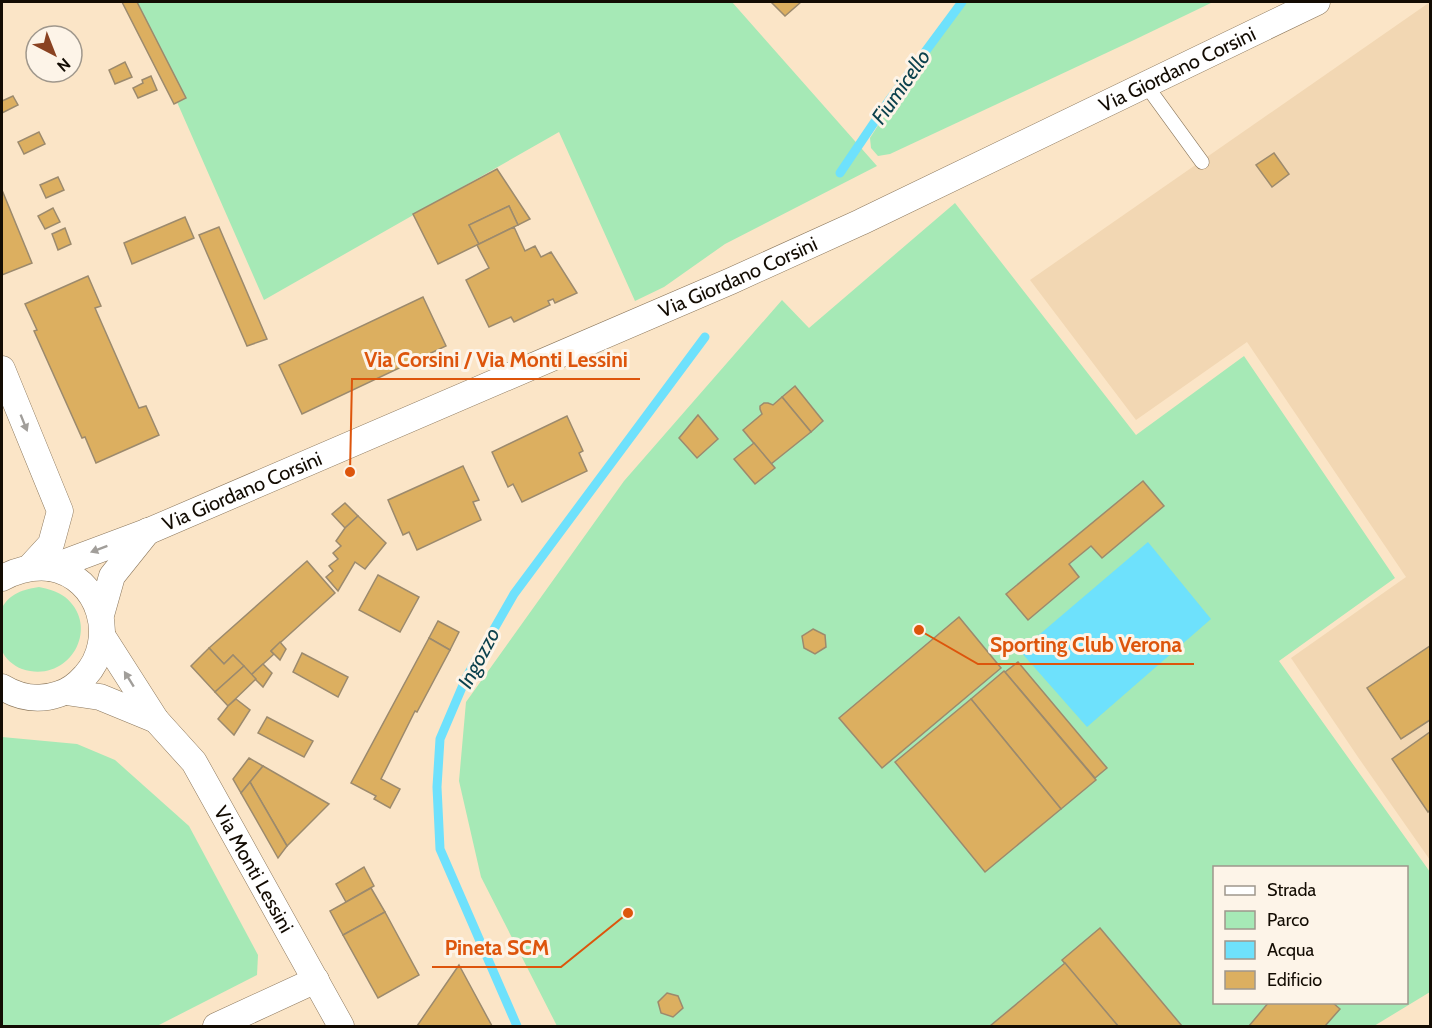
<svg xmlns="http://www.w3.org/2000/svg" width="1432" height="1028" font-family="Cabin,sans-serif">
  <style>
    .built { fill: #f2d7b3 }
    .green { fill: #a6e9b6; fill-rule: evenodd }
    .water { fill: #6ee1fc }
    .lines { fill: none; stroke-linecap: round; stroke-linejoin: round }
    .stream { stroke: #6ee1fc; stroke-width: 9 }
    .building { fill: #dcaf60; stroke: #9c8a6d; stroke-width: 1.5 }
    .lane-casing { stroke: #8b775c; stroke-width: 15 }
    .street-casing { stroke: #8b775c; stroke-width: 27 }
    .lane { stroke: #fff; stroke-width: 14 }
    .street { stroke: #fff; stroke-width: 26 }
    .oneway { fill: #a19e9a }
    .labels { text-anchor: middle; stroke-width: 6; stroke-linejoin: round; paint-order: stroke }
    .street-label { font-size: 20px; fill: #130c03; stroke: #fdf4e8 }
    .water-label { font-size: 21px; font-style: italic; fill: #0b414d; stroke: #fdf4e8 }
    .leader { fill: none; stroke: #dd550c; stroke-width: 2 }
    .callout-dot { fill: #dd550c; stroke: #fdf4e8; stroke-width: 2 }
    .callout-label { font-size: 21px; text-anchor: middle; font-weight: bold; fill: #dd550c; stroke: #fdf4e8; stroke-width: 6; stroke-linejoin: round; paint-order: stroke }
  </style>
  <rect width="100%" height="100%" fill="#fbe5c7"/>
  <polygon class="built" points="1430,2 1430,860 1360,760 1291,658 1406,577 1247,342 1136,420 1030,280"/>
  <g class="green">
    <polygon points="133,2 732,2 877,166 725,244 664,287 635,301 559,132 264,300"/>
    <polygon points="957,2 1213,2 1134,40 890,154 878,156 871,148 870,138"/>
    <path d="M955 203 1136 435 1244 356 1395 578 1279 661 1430 872V992L1374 1026H557L481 877 459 781 466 702 624 481 782 300 809 328ZM1214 868H1406V1002H1214Z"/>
    <path d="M39 587C48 589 57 591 65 597 102 627 69 685 22 669 14 666 4 658 2 650 0 643 1 618 2 608 9 594 24 589 39 587Z"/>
    <polygon points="2,737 77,744 115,760 189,826 258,955 257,975 157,1026 2,1026"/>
  </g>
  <polygon class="water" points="1148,542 1211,619 1087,727 1020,651"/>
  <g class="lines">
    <g class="stream">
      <polyline points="840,173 888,102 962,2"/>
      <polyline points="517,1026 440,849 437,787 440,739 466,678 514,594 705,337"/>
    </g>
  </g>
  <g class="building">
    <polygon points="122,2 137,2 186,98 174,104"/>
    <polygon points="771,2 801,2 785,16"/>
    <polygon points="125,62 132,77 115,84 109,70"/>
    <polygon points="151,76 157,90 138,98 133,88 143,83 142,80"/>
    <polygon points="13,96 18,105 2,113 2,101"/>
    <polygon points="39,132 45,144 24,154 18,142"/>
    <polygon points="1274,153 1289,174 1272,187 1256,165"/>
    <polygon points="497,169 530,219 518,225 509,206 469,225 479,244 438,264 413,214"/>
    <polygon points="58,177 64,190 46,198 40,185"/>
    <polygon points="2,190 32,263 2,275"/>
    <polygon points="509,206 518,225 479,244 469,225"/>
    <polygon points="53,208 60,222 45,229 38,216"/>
    <polygon points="185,217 194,238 132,264 124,243"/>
    <polygon points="219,227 267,339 247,346 199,235"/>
    <polygon points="514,227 525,251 535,246 541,257 551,252 577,293 555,303 553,299 548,301 550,305 514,322 511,317 489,327 466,280 489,268 477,245"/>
    <polygon points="65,228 71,244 58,250 52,234"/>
    <polygon points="88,276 101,306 95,308 139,408 146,406 159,435 96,463 85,437 82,438 34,331 37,330 25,304"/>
    <polygon points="423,297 446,346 302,414 279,365"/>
    <polygon points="795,386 823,421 811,432 782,397"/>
    <polygon points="782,397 811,432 771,464 743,430 762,414 760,409 760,406 764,403 768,403 773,405"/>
    <polygon points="698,415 718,439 697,458 679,438"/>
    <polygon points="567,416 583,451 579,453 587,471 522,502 513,484 508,487 492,452"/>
    <polygon points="754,443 775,468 755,484 734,459"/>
    <polygon points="463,466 479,500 473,502 481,520 417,550 409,532 403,535 388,500"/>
    <polygon points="1143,481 1164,506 1102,558 1091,546 1069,564 1079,577 1028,620 1006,594"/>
    <polygon points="345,503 358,516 345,528 332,514"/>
    <polygon points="358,516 386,543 365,569 355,562 338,591 326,577 333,571 329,566 338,559 333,553 341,546 336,541 345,528"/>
    <polygon points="307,561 335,593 271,651 274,654 251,675 233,655 224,664 209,648"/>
    <polygon points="378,575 419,597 400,632 359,610"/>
    <polygon points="959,617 1001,668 882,768 839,718"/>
    <polygon points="438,621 459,632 450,650 429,638"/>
    <polygon points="813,629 825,635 826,647 815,654 804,648 802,636"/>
    <polygon points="429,638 450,650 417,712 415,711 381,779 400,789 390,808 374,799 376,796 351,783"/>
    <polygon points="280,642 286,649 280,660 271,651"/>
    <polygon points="1430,646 1430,720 1401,739 1367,688"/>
    <polygon points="209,648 224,664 233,655 244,666 215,692 191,666"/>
    <polygon points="302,653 348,677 338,697 293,672"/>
    <polygon points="1018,662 1107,768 1095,778 1005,672"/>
    <polygon points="263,664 272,673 263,687 251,675"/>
    <polygon points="244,666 256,679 228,706 215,692"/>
    <polygon points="1004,671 1096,780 1061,809 971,699"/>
    <polygon points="236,699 250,710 234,735 218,719 228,706"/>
    <polygon points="971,699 1061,809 985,872 895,762"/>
    <polygon points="267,717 313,741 304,757 258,733"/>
    <polygon points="1430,732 1430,810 1428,812 1392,759"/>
    <polygon points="249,758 263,766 241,793 233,779"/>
    <polygon points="263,766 329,804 287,846 250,782"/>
    <polygon points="250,782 287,846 278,858 241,793"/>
    <polygon points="364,867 374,886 346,902 336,884"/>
    <polygon points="371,888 385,912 343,935 330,911"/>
    <polygon points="385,912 419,975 378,998 343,935"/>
    <polygon points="1100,928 1182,1026 1118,1026 1062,960"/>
    <polygon points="1065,963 1118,1026 990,1026 1020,1001"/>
    <polygon points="459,965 492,1026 417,1026"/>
    <polygon points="667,993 678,996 683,1008 673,1017 661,1013 658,1002"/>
    <polygon points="1269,1002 1332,1002 1340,1009 1325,1026 1249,1026"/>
  </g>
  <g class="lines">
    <g class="lane-casing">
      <polyline id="lane" points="1146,85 1202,162"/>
    </g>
    <g class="street-casing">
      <g id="street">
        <polyline points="2,369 60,511 51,544 29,568"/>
        <path id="s1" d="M50 568 149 531 731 281 861 222 1317 2"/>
        <path d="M2 578C17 570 33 566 50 568 101 577 118 640 85 676 78 684 69 691 59 694 39 701 20 698 2 687"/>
        <polyline points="101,615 112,576 148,531"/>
        <path id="s2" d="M103 637 156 720 194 762 341 1026"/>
        <polyline points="66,692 100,697 156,720"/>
        <polyline points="216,1026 316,980"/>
      </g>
    </g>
    <use href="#lane" class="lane"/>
    <use href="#street" class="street"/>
  </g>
  <defs><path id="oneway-solid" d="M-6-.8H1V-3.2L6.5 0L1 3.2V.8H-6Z" transform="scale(1.5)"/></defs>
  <g class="oneway">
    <use href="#oneway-solid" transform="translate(24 423) rotate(68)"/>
    <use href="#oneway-solid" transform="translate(99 549) rotate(159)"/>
    <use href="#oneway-solid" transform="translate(129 679) rotate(-122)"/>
  </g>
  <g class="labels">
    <g class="street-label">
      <text dy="7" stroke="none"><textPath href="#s1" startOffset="1233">Via Giordano Corsini</textPath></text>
      <text dy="7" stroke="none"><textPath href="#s1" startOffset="747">Via Giordano Corsini</textPath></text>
      <text dy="7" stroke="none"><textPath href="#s1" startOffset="207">Via Giordano Corsini</textPath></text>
      <text dy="7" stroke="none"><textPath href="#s2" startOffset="278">Via Monti Lessini</textPath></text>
    </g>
    <g class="water-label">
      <text transform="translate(901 87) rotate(-55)" y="7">Fiumicello</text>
      <text transform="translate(479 658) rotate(-62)" y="7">Ingozzo</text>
    </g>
  </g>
  <path class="leader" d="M350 472L352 379H640M919 630L978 664H1194M628 913L561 967H432"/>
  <g class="callout-dot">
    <circle cx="350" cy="472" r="6"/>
    <circle cx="919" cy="630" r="6"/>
    <circle cx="628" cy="913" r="6"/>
  </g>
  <g class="callout-label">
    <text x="496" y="367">Via Corsini / Via Monti Lessini</text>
    <text x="1086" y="652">Sporting Club Verona</text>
    <text x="497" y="955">Pineta SCM</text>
  </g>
  <rect width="1432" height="1028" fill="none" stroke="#130c03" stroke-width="6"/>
  <rect x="1213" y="866" width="195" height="138" fill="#fdf4e8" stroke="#9f978c" stroke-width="1.5"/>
  <rect x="1225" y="886" width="30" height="9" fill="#ffffff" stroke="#9f978c" stroke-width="1.5"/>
  <text x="1267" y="896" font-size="18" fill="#130c03">Strada</text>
  <rect x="1225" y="911" width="30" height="18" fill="#a6e9b6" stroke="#9f978c" stroke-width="1.5"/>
  <text x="1267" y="926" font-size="18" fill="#130c03">Parco</text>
  <rect x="1225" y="941" width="30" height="18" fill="#6ee1fc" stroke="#9f978c" stroke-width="1.5"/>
  <text x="1267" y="956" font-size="18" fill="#130c03">Acqua</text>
  <rect x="1225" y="971" width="30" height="18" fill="#dcaf60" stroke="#9f978c" stroke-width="1.5"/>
  <text x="1267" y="986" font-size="18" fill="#130c03">Edificio</text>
  <g transform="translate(54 54) rotate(138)"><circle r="28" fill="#fdf4e8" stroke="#9f978c" stroke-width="1.5"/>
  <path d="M0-4.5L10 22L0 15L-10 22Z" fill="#8a4221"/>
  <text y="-9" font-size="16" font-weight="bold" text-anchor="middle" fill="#130c03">N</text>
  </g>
</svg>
